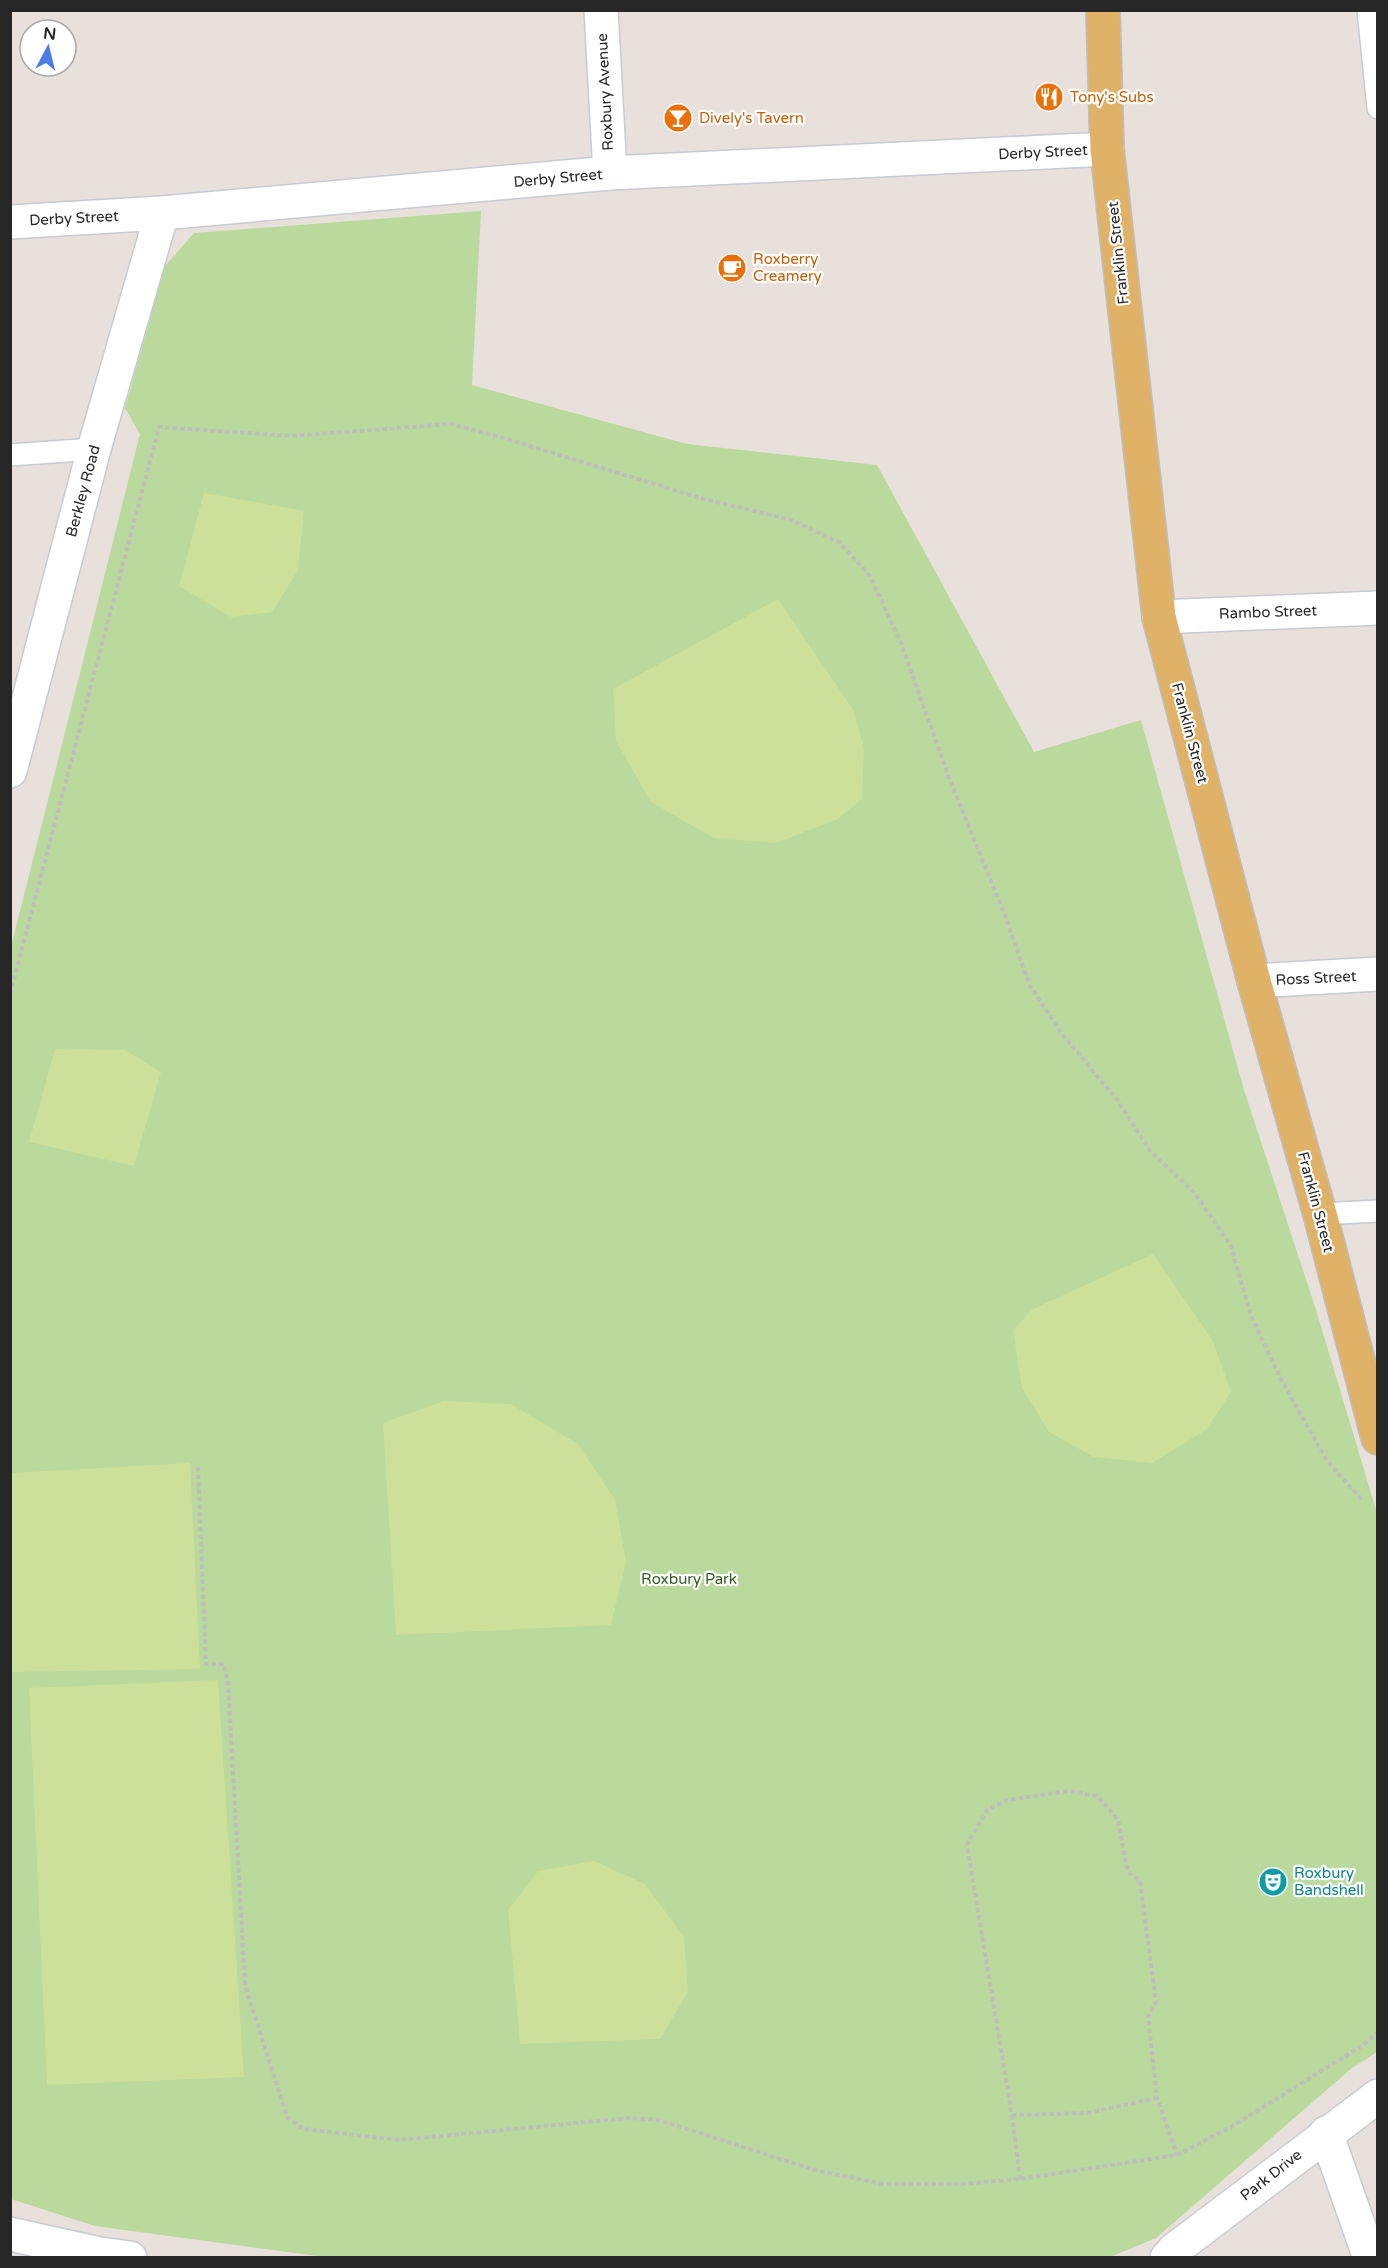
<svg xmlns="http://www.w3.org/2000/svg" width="1388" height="2268" font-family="'Varela Round',sans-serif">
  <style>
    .green { fill: #bad99c }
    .pitch { fill: #cce099 }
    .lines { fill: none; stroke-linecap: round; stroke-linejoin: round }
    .service-casing { stroke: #c6cbd4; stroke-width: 24 }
    .minor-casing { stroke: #c6cbd4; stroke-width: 36 }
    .primary-casing { stroke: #bebebe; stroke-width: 36 }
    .path { stroke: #bebebe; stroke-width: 4; stroke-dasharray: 4.5 3; stroke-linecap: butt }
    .service { stroke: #fff; stroke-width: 21 }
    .minor { stroke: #fff; stroke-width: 33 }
    .primary { stroke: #dfb268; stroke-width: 33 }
    .labels { text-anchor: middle; stroke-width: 4.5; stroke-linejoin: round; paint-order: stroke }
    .street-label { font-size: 15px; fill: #272727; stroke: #fff }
    .food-label { font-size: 15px; fill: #c56008; stroke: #fff; text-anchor: start }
    .park-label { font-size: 15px; fill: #355b21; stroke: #fff }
    .culture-label { font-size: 15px; fill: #0d838f; stroke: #fff; text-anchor: start }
  </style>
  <rect width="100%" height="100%" fill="#e8e0da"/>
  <polygon class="green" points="481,211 472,385 687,444 877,465 1034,752 1141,720 1244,1090 1317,1313 1377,1513 1377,2052 1352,2068 1156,2238 1110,2257 332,2258 95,2226 11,2199 11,947 140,434 125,408 165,266 194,233"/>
  <g class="pitch">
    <polygon points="204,493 304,511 298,570 272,612 231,617 179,586"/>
    <polygon points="778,599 854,711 864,748 862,799 838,819 776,843 714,838 651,802 616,741 613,689"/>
    <polygon points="55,1049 125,1050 161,1072 134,1166 29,1142"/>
    <polygon points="1153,1254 1213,1341 1231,1392 1206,1430 1152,1463 1094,1457 1049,1432 1022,1388 1013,1330 1033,1309"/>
    <polygon points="444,1401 511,1404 578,1444 615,1500 626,1562 611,1625 396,1635 383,1423"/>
    <polygon points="190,1463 200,1669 11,1672 11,1473"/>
    <polygon points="218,1680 244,2077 47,2085 29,1688"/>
    <polygon points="594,1861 645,1884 684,1937 688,1992 660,2039 520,2044 508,1910 538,1871"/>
  </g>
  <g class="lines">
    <g class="service-casing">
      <g id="service">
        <polyline points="1368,10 1378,108"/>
        <polyline points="10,455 94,449"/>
        <polyline points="1320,1214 1378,1211"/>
      </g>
    </g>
    <g class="minor-casing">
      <g id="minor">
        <polyline points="601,10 610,173"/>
        <polyline points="10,222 162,213 610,173 1107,149"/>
        <polyline points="1159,617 1378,608"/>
        <polyline points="10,771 94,449 162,213"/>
        <polyline points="1254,981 1378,974"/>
        <polyline points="1326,2133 1370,2258"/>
        <polyline points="10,2234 100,2254 130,2258"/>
        <polyline points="1167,2258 1174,2250 1378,2096"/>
      </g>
    </g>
    <g class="primary-casing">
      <polyline id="primary" points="1103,10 1107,149 1159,617 1254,981 1320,1214 1378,1438"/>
    </g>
    <g class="path">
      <polyline points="10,994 159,427 292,436 451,424 507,439 700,498 791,520 839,542 870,576 901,643 949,778 1004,913 1030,986 1062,1034 1115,1097 1152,1153 1194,1192 1231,1246 1251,1316 1281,1379 1327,1461 1363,1501"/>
      <polyline points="198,1467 206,1664 224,1664 228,1684 245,1985 287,2117 303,2129 399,2140 628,2118 659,2120 815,2170 883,2184 961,2184 1020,2179 1177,2155 1229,2128 1363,2045 1378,2032"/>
      <polyline points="1012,2115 1087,2113 1157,2098"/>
      <polyline points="1020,2179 1012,2115 967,1845 987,1810 1007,1800 1069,1791 1097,1796 1118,1820 1128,1872 1140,1881 1156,2002 1148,2017 1157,2098 1177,2155"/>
    </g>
    <use href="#service" class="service"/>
    <use href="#minor" class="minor"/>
    <use href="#primary" class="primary"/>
  </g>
  <defs>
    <g id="restaurant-disc" transform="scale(1.5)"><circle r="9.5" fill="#e8710a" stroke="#fff"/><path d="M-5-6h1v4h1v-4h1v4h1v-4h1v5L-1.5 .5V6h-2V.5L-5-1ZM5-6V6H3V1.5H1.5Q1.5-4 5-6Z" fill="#fff"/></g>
    <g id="bar-disc" transform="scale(1.5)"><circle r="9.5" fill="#e8710a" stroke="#fff"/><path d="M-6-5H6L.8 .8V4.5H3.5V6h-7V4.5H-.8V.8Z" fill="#fff"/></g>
    <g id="cafe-disc" transform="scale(1.5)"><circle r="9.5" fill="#e8710a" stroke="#fff"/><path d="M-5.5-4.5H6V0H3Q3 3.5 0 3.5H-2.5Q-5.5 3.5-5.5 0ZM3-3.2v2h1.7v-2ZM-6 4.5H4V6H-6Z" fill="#fff"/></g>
    <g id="theatre-disc" transform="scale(1.5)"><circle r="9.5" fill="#0f9aa8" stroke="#fff"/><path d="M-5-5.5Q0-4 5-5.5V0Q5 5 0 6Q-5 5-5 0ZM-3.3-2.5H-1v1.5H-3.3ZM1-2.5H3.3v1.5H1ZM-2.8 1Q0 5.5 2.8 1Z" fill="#fff"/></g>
  </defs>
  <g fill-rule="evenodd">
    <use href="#restaurant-disc" x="1049" y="97"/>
    <use href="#bar-disc" x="678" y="118"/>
    <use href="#cafe-disc" x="732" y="268"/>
    <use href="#theatre-disc" x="1273" y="1882"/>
  </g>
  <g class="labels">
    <g class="street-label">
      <text transform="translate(605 92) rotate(-93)" y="5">Roxbury Avenue</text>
      <text transform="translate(1043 152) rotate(-3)" y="5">Derby Street</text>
      <text transform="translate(558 178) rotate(-5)" y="5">Derby Street</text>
      <text transform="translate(74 218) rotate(-3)" y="5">Derby Street</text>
      <text transform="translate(1118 253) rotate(-96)" y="5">Franklin Street</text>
      <text transform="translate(83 491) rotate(-75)" y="5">Berkley Road</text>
      <text transform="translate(1268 612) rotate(-2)" y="5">Rambo Street</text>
      <text transform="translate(1190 733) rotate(75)" y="5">Franklin Street</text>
      <text transform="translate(1316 978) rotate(-3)" y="5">Ross Street</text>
      <text transform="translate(1316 1202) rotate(75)" y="5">Franklin Street</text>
      <text transform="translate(1271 2175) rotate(-38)" y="5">Park Drive</text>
    </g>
    <g class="food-label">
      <text x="1070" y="102">Tony's Subs</text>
      <text x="699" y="123">Dively's Tavern</text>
      <text x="753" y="264">Roxberry<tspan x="753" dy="17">Creamery</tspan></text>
    </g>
    <g class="park-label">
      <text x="689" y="1584">Roxbury Park</text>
    </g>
    <g class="culture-label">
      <text x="1294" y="1878">Roxbury<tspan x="1294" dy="17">Bandshell</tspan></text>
    </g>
  </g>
  <rect width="1388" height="2268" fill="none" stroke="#272727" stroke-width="24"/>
  <g transform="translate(48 48) rotate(7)"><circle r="28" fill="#ffffff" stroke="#a9a9a9" stroke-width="1.5"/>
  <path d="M0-4.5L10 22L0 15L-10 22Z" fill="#4b7ee4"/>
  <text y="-9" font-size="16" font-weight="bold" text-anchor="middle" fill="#272727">N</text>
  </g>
</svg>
